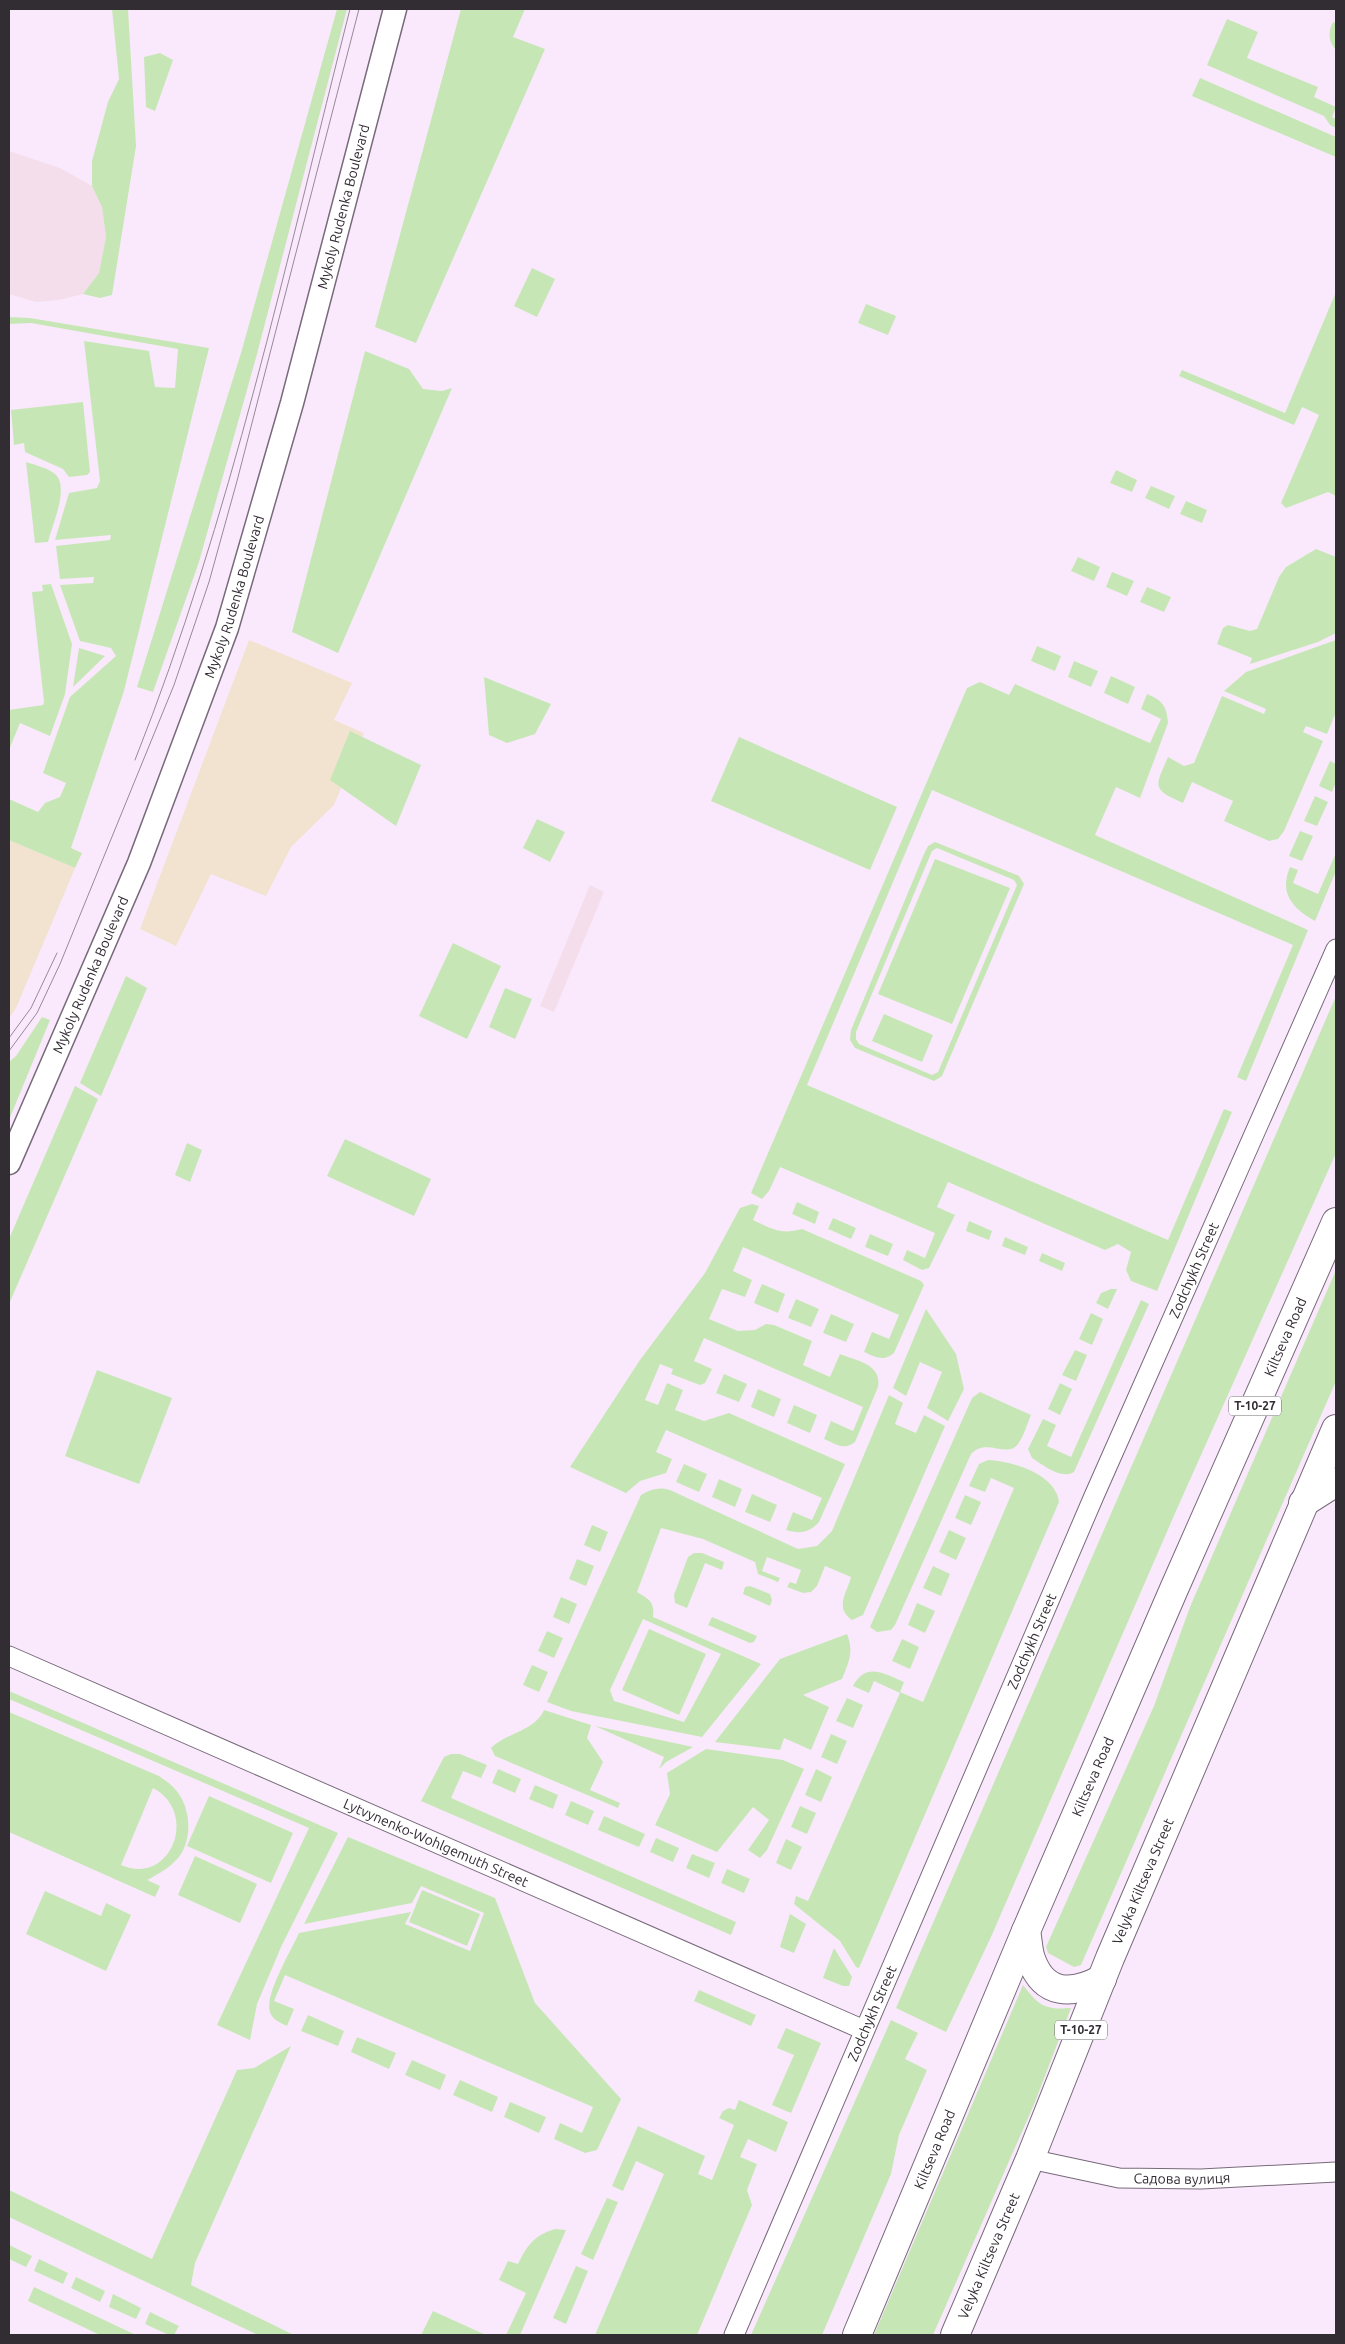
<svg xmlns="http://www.w3.org/2000/svg" width="1345" height="2344" font-family="Ubuntu,sans-serif">
  <style>
    .commercial { fill: #f1e3d0 }
    .industrial { fill: #f4deeb }
    .green { fill: #c6e7b5; fill-rule: evenodd }
    .lines { fill: none; stroke-linecap: round; stroke-linejoin: round }
    .minor-casing { stroke: #786a7b; stroke-width: 21 }
    .tertiary-casing { stroke: #786a7b; stroke-width: 25 }
    .primary-casing { stroke: #786a7b; stroke-width: 30 }
    .trunk-casing { stroke: #786a7b; stroke-width: 30 }
    .minor { stroke: #fff; stroke-width: 19 }
    .tertiary { stroke: #fff; stroke-width: 22 }
    .primary { stroke: #fff; stroke-width: 28 }
    .trunk { stroke: #fff; stroke-width: 28 }
    .tram { stroke: #968a97; stroke-width: 1 }
    .labels { text-anchor: middle; stroke-width: 4; stroke-linejoin: round; paint-order: stroke }
    .shield { fill: #fff; stroke: #706b70; stroke-width: 1 }
    .shield-label { font-size: 12px; font-weight: bold; fill: #322c33 }
    .street-label { font-size: 14px; fill: #322c33; stroke: #fff }
  </style>
  <rect width="100%" height="100%" fill="#fae9fc"/>
  <g class="commercial">
    <polygon points="249,640 352,683 334,720 364,733 334,805 291,847 266,896 211,874 176,946 140,929"/>
    <polygon points="9,840 75,868 16,1008 9,1018"/>
  </g>
  <g class="industrial">
    <polygon points="9,151 60,168 92,186 102,207 106,237 99,273 83,294 59,300 36,302 9,294"/>
    <polygon points="590,885 604,892 554,1012 540,1006"/>
  </g>
  <g class="green">
    <polygon points="112,9 128,9 136,146 112,295 100,298 83,294 99,273 106,237 102,207 92,186 92,161 108,102 119,79"/>
    <polygon points="337,9 347,9 257,354 199,562 153,692 137,687 241,353"/>
    <polygon points="461,9 525,9 513,37 545,49 416,343 375,327"/>
    <polygon points="1227,19 1258,32 1247,58 1318,87 1314,97 1336,107 1332,117 1336,119 1336,128 1330,125 1324,116 1207,65"/>
    <path d="M1333 22 1336 23V50C1328 42 1328 31 1333 22Z"/>
    <polygon points="160,53 173,60 155,111 146,107 144,57"/>
    <polygon points="1200,78 1336,137 1336,157 1192,96"/>
    <polygon points="532,268 555,279 537,317 514,306"/>
    <polygon points="1336,292 1336,496 1328,492 1286,508 1281,503 1319,415 1302,407 1294,425 1179,376 1182,370 1285,413"/>
    <polygon points="866,304 896,316 888,335 858,323"/>
    <polygon points="9,317 30,318 209,348 124,691 71,848 82,853 75,868 9,840 9,799 38,812 45,803 60,797 66,783 43,773 70,697 116,656 111,648 80,641 60,585 93,583 94,577 60,579 56,546 110,540 111,535 55,540 69,493 97,488 100,481 84,341 149,351 155,387 175,388 178,349 31,323 9,324"/>
    <polygon points="365,351 409,369 423,389 442,391 452,388 338,653 292,632"/>
    <polygon points="83,402 90,472 87,475 69,477 63,469 25,452 24,443 14,445 11,410"/>
    <path d="M26 462C35 465 48 468 55 474 70 487 52 525 48 542L35 543Z"/>
    <polygon points="1116,470 1137,480 1132,492 1110,483"/>
    <polygon points="1151,486 1175,496 1169,509 1145,498"/>
    <polygon points="1186,501 1207,510 1202,523 1180,514"/>
    <polygon points="1316,549 1336,557 1336,633 1318,642 1250,664 1252,658 1217,644 1223,628 1228,625 1250,631 1257,629 1279,577 1286,567"/>
    <polygon points="1078,557 1100,567 1094,581 1071,571"/>
    <polygon points="1112,572 1134,581 1127,596 1106,587"/>
    <polygon points="51,584 72,644 65,694 50,736 20,723 9,750 9,710 43,705 44,702 32,592 43,591 42,585"/>
    <polygon points="1147,587 1171,597 1164,612 1140,602"/>
    <path d="M1336 640V712L1327 734 1306 726 1303 732 1323 741 1284 831 1278 839 1269 841 1224 821 1233 801 1192 782 1183 803C1151 789 1155 787 1168 757L1184 766 1194 763 1222 696 1264 714 1266 709 1224 691 1246 672Z"/>
    <polygon points="1037,646 1061,656 1055,671 1031,661"/>
    <polygon points="79,648 105,656 73,687"/>
    <polygon points="1074,661 1098,671 1091,687 1068,677"/>
    <polygon points="1111,676 1135,687 1128,704 1104,693"/>
    <polygon points="484,677 551,704 535,734 507,743 489,735"/>
    <path d="M980 682 1009 695 1015 684 1150 743 1161 719 1141 709 1147 694C1162 700 1167 706 1168 723L1140 798 1116 787 1095 835 1308 930 1246 1081 1237 1077 1293 945 932 790 807 1085 1168 1240 1224 1109 1232 1112 1157 1291 1131 1281 1126 1270 1131 1252 1118 1244 1105 1250 948 1182 937 1207 955 1215 929 1268 922 1270 903 1260 907 1250 925 1258 935 1233 780 1167 769 1191 762 1199 751 1193 967 688Z"/>
    <polygon points="350,731 421,765 396,826 330,780"/>
    <polygon points="739,737 897,807 870,870 711,801"/>
    <polygon points="1330,761 1336,764 1336,782 1332,792 1319,786"/>
    <polygon points="1315,796 1328,802 1317,826 1304,821"/>
    <polygon points="537,819 565,832 550,862 523,848"/>
    <polygon points="1300,831 1313,836 1302,861 1289,856"/>
    <path d="M935 842 1019 876 1024 884 942 1076 934 1081 855 1048 850 1040 851 1030 924 854 928 846ZM937 848 1014 880 1017 885 938 1072 932 1075 859 1044 856 1039V1032L932 851Z"/>
    <path d="M1336 853V871L1315 921C1292 908 1279 893 1290 867L1298 870 1293 883 1318 894Z"/>
    <polygon points="935,859 1010,888 952,1024 878,994"/>
    <polygon points="453,943 501,966 467,1039 419,1016"/>
    <polygon points="126,976 147,988 101,1096 80,1083"/>
    <polygon points="505,988 532,999 515,1039 489,1027"/>
    <polygon points="1336,996 1336,1153 1176,1511 991,1937 946,2032 896,2008"/>
    <polygon points="884,1014 933,1035 922,1062 872,1041"/>
    <polygon points="42,1017 50,1020 9,1120 9,1062 16,1056"/>
    <polygon points="75,1086 98,1099 9,1304 9,1239"/>
    <polygon points="345,1139 431,1179 414,1216 327,1176"/>
    <polygon points="187,1143 202,1150 190,1182 175,1175"/>
    <polygon points="797,1202 819,1212 815,1224 792,1214"/>
    <path d="M752 1204 759 1206 753 1220C772 1229 780 1235 802 1229L921 1281 924 1285 894 1353C884 1362 875 1357 864 1352L872 1332 889 1339 899 1315 743 1247 733 1271 752 1280 745 1297 722 1289 709 1319 738 1331 755 1330 766 1324 774 1325 812 1341 803 1365 830 1377 840 1354C857 1361 882 1364 878 1387L855 1442C844 1451 836 1444 824 1439L831 1421 853 1431 863 1407 704 1338 694 1361 712 1369 705 1383 700 1385 671 1374 673 1369 660 1364 645 1400 658 1405 667 1383 683 1390 675 1410 704 1421 729 1413 845 1464 819 1522C809 1533 800 1534 786 1530L793 1512 812 1520 822 1498 666 1430 656 1452 672 1459 666 1473 640 1481 626 1493 570 1467 640 1360 705 1273 740 1208Z"/>
    <polygon points="833,1218 856,1228 851,1239 828,1229"/>
    <polygon points="969,1221 992,1231 989,1240 966,1231"/>
    <polygon points="870,1234 893,1244 888,1256 865,1247"/>
    <polygon points="1005,1237 1028,1247 1025,1255 1002,1246"/>
    <polygon points="1042,1253 1065,1263 1062,1271 1039,1261"/>
    <polygon points="1336,1270 1336,1381 1081,1965 1074,1967 1048,1953 1046,1947 1154,1706 1190,1607"/>
    <polygon points="762,1284 785,1294 778,1313 754,1303"/>
    <polygon points="1111,1289 1117,1289 1108,1309 1096,1303 1101,1293"/>
    <polygon points="796,1299 819,1309 811,1327 788,1318"/>
    <path d="M1141 1300 1149 1304 1074 1472C1061 1480 1043 1465 1032 1458L1028 1449 1043 1419 1056 1425 1047 1446 1071 1457Z"/>
    <polygon points="926,1309 956,1354 964,1389 948,1421 927,1408 942,1372 920,1362 906,1396 893,1388"/>
    <polygon points="1091,1313 1103,1319 1092,1345 1079,1339"/>
    <polygon points="831,1314 854,1324 846,1342 823,1333"/>
    <polygon points="1075,1350 1087,1355 1076,1381 1062,1375"/>
    <polygon points="97,1370 172,1398 139,1484 65,1456"/>
    <polygon points="724,1374 747,1384 739,1402 716,1393"/>
    <polygon points="1060,1383 1072,1389 1060,1415 1048,1409"/>
    <polygon points="758,1389 781,1399 774,1417 751,1407"/>
    <path d="M980 1392 1031 1415C1027 1424 1024 1436 1018 1444 1006 1459 987 1437 971 1454L895 1625 891 1630 877 1632 870 1627 972 1398Z"/>
    <path d="M889 1395 903 1403 895 1424 916 1433 924 1415 945 1426 863 1615 852 1620C834 1608 847 1593 851 1577L825 1566 817 1586 811 1592 803 1593 787 1587 790 1582 796 1584 801 1570 767 1557 762 1571 780 1578 778 1582 758 1574 755 1562 703 1539 661 1528 637 1592C649 1599 655 1602 653 1617L761 1664 702 1737 571 1711 547 1702 641 1495C651 1489 658 1487 670 1490L798 1549 817 1546 832 1531ZM643 1619 721 1654 684 1722 614 1701 610 1690Z"/>
    <polygon points="794,1405 817,1415 810,1433 787,1423"/>
    <path d="M988 1460C1012 1461 1056 1474 1059 1502L859 1968 856 1967 840 1941 794 1904 796 1896 808 1901 900 1693 874 1681 869 1693 853 1686C866 1661 885 1674 904 1682L900 1692 923 1702 1014 1488 991 1478 985 1492 969 1486 979 1464Z"/>
    <polygon points="684,1464 707,1474 699,1492 676,1482"/>
    <polygon points="719,1479 742,1489 735,1507 712,1497"/>
    <polygon points="752,1494 777,1505 770,1522 745,1512"/>
    <polygon points="965,1495 981,1502 971,1525 955,1518"/>
    <polygon points="592,1525 608,1532 600,1552 584,1545"/>
    <polygon points="949,1530 966,1538 956,1560 939,1552"/>
    <polygon points="694,1553 702,1553 724,1562 722,1570 705,1563 687,1608 675,1603 674,1595 688,1557"/>
    <polygon points="577,1559 594,1566 586,1586 569,1579"/>
    <polygon points="933,1566 950,1574 941,1596 923,1588"/>
    <polygon points="750,1586 770,1594 772,1600 770,1606 743,1594 745,1587"/>
    <polygon points="561,1597 577,1604 569,1624 553,1617"/>
    <polygon points="917,1603 935,1611 925,1633 908,1625"/>
    <polygon points="712,1617 757,1636 754,1642 750,1643 708,1625"/>
    <polygon points="649,1629 706,1654 679,1715 622,1690"/>
    <polygon points="547,1631 563,1638 554,1658 538,1651"/>
    <path d="M847 1634C854 1651 849 1662 842 1679L803 1695 829 1707 811 1750 784 1738 780 1750 715 1742 780 1659Z"/>
    <polygon points="902,1639 919,1647 910,1669 892,1661"/>
    <polygon points="532,1665 548,1672 539,1692 523,1685"/>
    <polygon points="9,1691 338,1833 281,1947 257,2004 250,2040 217,2025 309,1828 9,1699"/>
    <polygon points="847,1698 863,1705 853,1728 836,1721"/>
    <path d="M544 1710 591 1725 587 1738 603 1762 590 1790 620 1803 618 1808 495 1756 491 1748C506 1733 535 1731 544 1710Z"/>
    <path d="M9 1712 159 1776C164 1780 170 1783 174 1788 190 1804 193 1835 181 1854 173 1866 159 1874 147 1880L160 1886 155 1897 9 1832ZM153 1788C200 1813 170 1887 121 1865Z"/>
    <polygon points="595,1726 693,1747 666,1762 659,1769 664,1757"/>
    <polygon points="831,1734 847,1741 837,1764 821,1757"/>
    <polygon points="706,1749 783,1760 804,1769 767,1850 760,1858 748,1850 769,1820 753,1807 717,1852 655,1825 670,1794 667,1773"/>
    <polygon points="451,1754 460,1754 487,1765 481,1778 463,1771 451,1798 736,1922 731,1935 421,1801 444,1757"/>
    <polygon points="498,1769 521,1779 515,1793 492,1783"/>
    <polygon points="816,1769 832,1777 821,1802 805,1795"/>
    <polygon points="535,1785 558,1795 553,1809 529,1799"/>
    <polygon points="209,1796 293,1833 271,1883 187,1846"/>
    <polygon points="571,1801 594,1811 588,1825 565,1815"/>
    <polygon points="800,1806 816,1813 807,1834 791,1827"/>
    <polygon points="604,1816 645,1834 639,1847 598,1830"/>
    <path d="M348 1837 495 1898 535 2003 621 2099 597 2150 585 2153 554 2139 560 2123 582 2133 593 2107 285 1975 274 2001 294 2009 287 2026C280 2023 272 2019 270 2012 264 1995 292 1949 299 1933L411 1912 405 1924 470 1951 484 1913 421 1886 412 1903 304 1924Z"/>
    <polygon points="656,1838 679,1848 673,1862 650,1852"/>
    <polygon points="786,1839 802,1847 791,1870 776,1863"/>
    <polygon points="692,1854 715,1863 709,1878 686,1868"/>
    <polygon points="195,1856 257,1884 240,1923 178,1895"/>
    <polygon points="727,1869 750,1879 744,1893 721,1883"/>
    <polygon points="422,1890 480,1914 467,1946 409,1922"/>
    <polygon points="45,1891 101,1916 106,1903 131,1915 106,1971 26,1934"/>
    <polygon points="790,1914 806,1924 794,1953 780,1947"/>
    <polygon points="834,1948 852,1977 849,1986 843,1986 823,1978"/>
    <path d="M1023 1985C1039 2006 1045 2010 1071 2008L1035 2102 933 2335H874Z"/>
    <polygon points="699,1990 756,2015 751,2026 694,2001"/>
    <polygon points="308,2015 344,2031 338,2046 301,2031"/>
    <polygon points="891,2020 918,2033 905,2059 927,2070 899,2135 891,2174 822,2335 751,2335"/>
    <polygon points="786,2028 821,2043 791,2113 772,2105 794,2055 777,2048"/>
    <polygon points="357,2037 396,2053 389,2069 351,2052"/>
    <polygon points="291,2046 195,2263 191,2285 294,2335 258,2335 9,2217 9,2190 152,2259 237,2070 254,2068"/>
    <polygon points="412,2060 446,2075 440,2090 405,2075"/>
    <polygon points="460,2080 498,2097 492,2112 453,2095"/>
    <polygon points="739,2100 788,2122 776,2152 748,2139 740,2157 757,2164 747,2190 752,2205 697,2335 595,2335 664,2174 636,2161 623,2191 612,2186 638,2126 705,2156 698,2174 712,2180 734,2125 719,2118 723,2111 729,2108 735,2110"/>
    <polygon points="510,2102 546,2117 539,2133 504,2117"/>
    <polygon points="607,2198 618,2202 593,2260 581,2254"/>
    <path d="M555 2229 566 2230 520 2335H506L526 2293 499 2280 508 2261 518 2264C527 2246 534 2235 555 2229Z"/>
    <polygon points="9,2245 32,2256 26,2267 9,2259"/>
    <polygon points="39,2259 68,2273 63,2284 34,2271"/>
    <polygon points="576,2266 588,2271 566,2324 553,2318"/>
    <polygon points="76,2277 105,2291 100,2302 71,2288"/>
    <polygon points="34,2287 136,2335 100,2335 28,2301"/>
    <polygon points="113,2294 141,2308 136,2319 109,2307"/>
    <polygon points="433,2311 486,2335 421,2335"/>
    <polygon points="150,2312 179,2326 174,2335 169,2335 145,2324"/>
  </g>
  <g class="lines">
    <g class="minor-casing">
      <g id="minor">
        <path id="s1" d="M9 1656 864 2030"/>
        <path id="s2" d="M1030 2159 1119 2178 1201 2179 1336 2172"/>
        <path id="s3" d="M734 2335 1094 1496 1336 949"/>
      </g>
    </g>
    <g class="tertiary-casing">
      <g id="tertiary">
        <path id="s4" d="M9 1163 139 863 227 628 292 403 395 9"/>
      </g>
    </g>
    <g class="primary-casing">
      <polyline id="primary" points="1303,1503 1336,1482"/>
    </g>
    <g class="trunk-casing">
      <g id="trunk">
        <path d="M1026 1931C1028 1940 1028 1951 1031 1959 1044 1996 1072 1995 1102 1979"/>
        <path id="s5" d="M857 2335 1026 1931 1174 1589 1336 1222"/>
        <path id="s6" d="M955 2335 1030 2159 1110 1958 1336 1429"/>
      </g>
    </g>
    <use href="#minor" class="minor"/>
    <use href="#tertiary" class="tertiary"/>
    <use href="#primary" class="primary"/>
    <use href="#trunk" class="trunk"/>
    <g class="tram">
      <path d="M135 760C231 518 286 261 350 9"/>
      <polyline points="9,1038 31,1008 57,953"/>
      <polyline points="9,1051 37,1013 60,964 174,685 209,582 237,481 359,9"/>
    </g>
  </g>
  <g class="labels">
    <g class="shield">
      <rect x="1229" y="1396.5" width="52" height="19" rx="4"/>
      <rect x="1055" y="2020.5" width="52" height="19" rx="4"/>
    </g>
    <g class="shield-label">
      <text x="1255" y="1410">Т-10-27</text>
      <text x="1081" y="2034">Т-10-27</text>
    </g>
    <g class="street-label">
      <text dy="5" stroke="none"><textPath href="#s4" startOffset="1015">Mykoly Rudenka Boulevard</textPath></text>
      <text dy="5" stroke="none"><textPath href="#s4" startOffset="610">Mykoly Rudenka Boulevard</textPath></text>
      <text dy="5" stroke="none"><textPath href="#s4" startOffset="205">Mykoly Rudenka Boulevard</textPath></text>
      <text dy="5" stroke="none"><textPath href="#s3" startOffset="1160">Zodchykh Street</textPath></text>
      <text dy="5" stroke="none"><textPath href="#s5" startOffset="1086">Kiltseva Road</textPath></text>
      <text dy="5" stroke="none"><textPath href="#s3" startOffset="755">Zodchykh Street</textPath></text>
      <text dy="5" stroke="none"><textPath href="#s5" startOffset="606">Kiltseva Road</textPath></text>
      <text dy="5" stroke="none"><textPath href="#s1" startOffset="466">Lytvynenko-Wohlgemuth Street</textPath></text>
      <text dy="5" stroke="none"><textPath href="#s6" startOffset="491">Velyka Kiltseva Street</textPath></text>
      <text dy="5" stroke="none"><textPath href="#s3" startOffset="350">Zodchykh Street</textPath></text>
      <text dy="5" stroke="none"><textPath href="#s5" startOffset="201">Kiltseva Road</textPath></text>
      <text dy="5" stroke="none"><textPath href="#s2" startOffset="154">Садова вулиця</textPath></text>
      <text dy="5" stroke="none"><textPath href="#s6" startOffset="86">Velyka Kiltseva Street</textPath></text>
    </g>
  </g>
  <rect width="1345" height="2344" fill="none" stroke="#322c33" stroke-width="20"/>
</svg>
